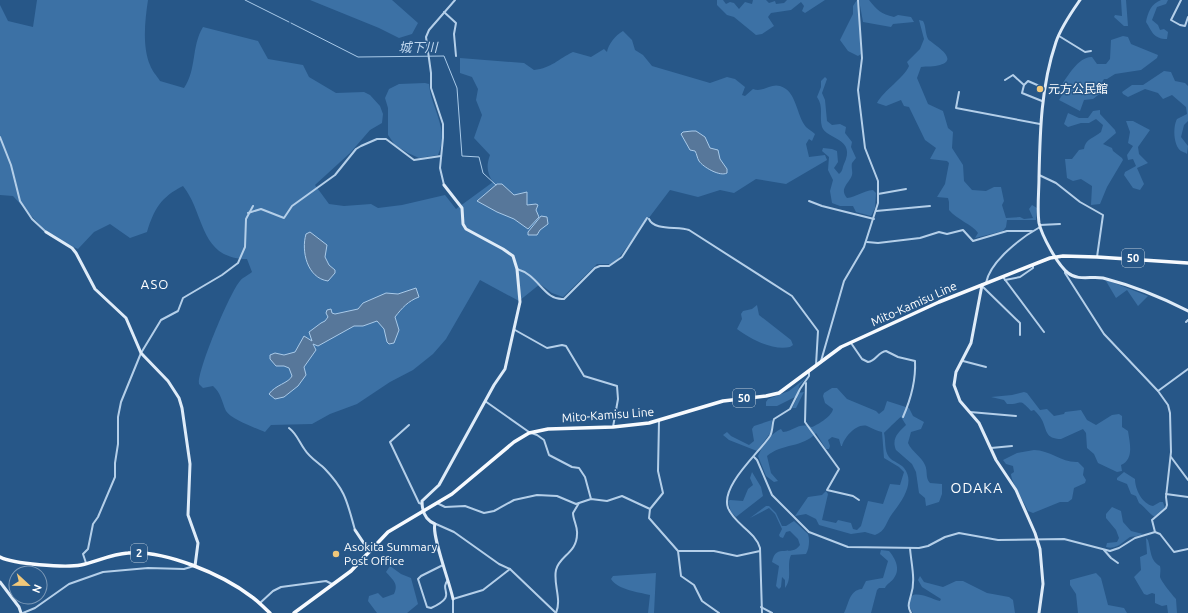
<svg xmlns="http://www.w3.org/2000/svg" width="1188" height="613" font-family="Ubuntu,'Noto Sans JP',sans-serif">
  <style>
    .green { fill: #3c71a5 }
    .water { fill: #57779a; stroke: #a9cae9 }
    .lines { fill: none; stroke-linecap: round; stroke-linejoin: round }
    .stream { stroke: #a9cae9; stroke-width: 1 }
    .street { stroke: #b4cfe9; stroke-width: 2 }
    .secondary { stroke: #deebf8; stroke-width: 3 }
    .primary { stroke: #f7fafe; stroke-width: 3.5 }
    .poi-dot { fill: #f1c87a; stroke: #275788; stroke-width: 1.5 }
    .labels { text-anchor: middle; stroke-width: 3; stroke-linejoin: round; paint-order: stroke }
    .shield { fill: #275788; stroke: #becddb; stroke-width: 1 }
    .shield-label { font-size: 11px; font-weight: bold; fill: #fff }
    .poi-label { font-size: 12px; fill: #fff; stroke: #275788; text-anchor: start }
    .street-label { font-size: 12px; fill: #fff; stroke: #275788 }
    .water-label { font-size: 13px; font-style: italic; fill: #c0d8f0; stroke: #275788 }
    .neighbourhood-label { font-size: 13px; letter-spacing: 1px; fill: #fff; stroke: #275788 }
    .quarter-label { font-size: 14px; letter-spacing: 1px; fill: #fff; stroke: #275788 }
  </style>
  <rect width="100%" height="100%" fill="#275788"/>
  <g class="green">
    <path d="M37 0H148C145 20 142 46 150 65 152 71 157 76 160 81L184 88C197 69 191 47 203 27L258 41 268 59 303 65 309 77 336 93 364 92 370 95 380 106 383 114 382 123 370 130 350 153 315 185 329 204 344 206 371 204 378 208 402 205 445 195 456 209 493 182C487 173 486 166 490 155L474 138 482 115 476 100 478 89 472 77 460 73V58L524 63 534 70C552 68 558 59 573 52L591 57 604 49 607 52C608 44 616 35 623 31L632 40 635 50 643 55 652 66 710 83 727 77 735 79 745 87 742 95 745 96 753 89C763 93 770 83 780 86 797 91 796 115 806 127 808 129 812 131 815 134L812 141 809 139 806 144 809 157 825 155 827 160 786 184 756 179 734 193 720 190 698 197 670 190 614 264H597L563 297 552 293 540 284 519 301 480 280 446 339 433 354 413 370 390 382 357 404 330 414 312 424 271 425 265 432C255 428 231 419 226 411 222 402 221 393 213 386L203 388 199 384C197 371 230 292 240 281 243 277 249 275 252 272L247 259C199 259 205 213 183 186 161 197 154 209 147 232L130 238 110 224 94 232 78 249 50 236 13 196 0 195V5L8 21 33 27Z"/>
    <polygon points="310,0 392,0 418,23 412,34 399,38 379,28"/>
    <polygon points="717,0 723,0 726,4 730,2 734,3 739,9 745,2 752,4 753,0 766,0 769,3 775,1 776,4 784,3 787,0 825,0 805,13 802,11 804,6 801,2 791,10 771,13 768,17 774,26 762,34 756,35 734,17 727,15 717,5"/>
    <polygon points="857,0 859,13 861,54 858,56 848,51 840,40 853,14 853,6"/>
    <path d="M859 0H869C877 10 881 14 894 17L898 15 911 17 914 22 893 24 891 27 863 22Z"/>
    <polygon points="1121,0 1126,0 1128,26 1124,26 1114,17 1115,15 1122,16"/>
    <path d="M1161 0H1168L1166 4 1157 7 1152 20 1158 25 1160 30 1164 29 1168 32 1167 39C1153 39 1152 31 1146 22 1148 12 1151 4 1161 0Z"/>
    <path d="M919 20 923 21C926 26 925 33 928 39 931 43 961 59 940 65 934 67 927 66 921 67L917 78 928 104 943 111 948 128 953 132 952 148 963 165 964 181 972 190 986 191 994 187H1001L1004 201 1002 205 1006 218 1020 217 1024 219 1033 218 1029 209 1032 205 1037 208 1036 220H1007L1006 227 1003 231 975 238 978 233C973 225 956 219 949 210V202L948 198 937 197 945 184 949 163 947 161 930 159 936 148 925 140 909 107 904 106 901 100 886 106 877 103C884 90 904 78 909 66L907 62 920 49 924 39Z"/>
    <path d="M1123 36 1128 37 1131 44 1158 55 1157 58 1141 70 1115 74 1107 79H1104L1100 86 1102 92 1093 99 1084 100 1080 111 1059 100 1064 92 1061 86C1067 77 1079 56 1092 57L1097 64H1106L1110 59 1111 40Z"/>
    <path d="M1164 71 1171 72 1175 81 1185 83 1188 86V121L1184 125 1181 137 1188 146 1187 154C1185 152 1182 152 1181 151 1173 145 1173 126 1177 119L1187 114 1186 107 1172 95 1163 99 1158 93 1145 89 1128 97 1123 94 1122 92 1132 85H1143Z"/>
    <path d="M825 77 827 79 822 93 825 100 827 121 832 125 840 124 846 127 845 133 852 142 851 147 856 158 852 163C851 167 853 172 852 175 849 184 839 188 847 198 856 197 863 191 873 190L876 193 875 208 871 216 856 212 853 206H840L832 203 830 191 833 180 828 170 829 157 822 151 823 148 832 149 837 151 838 162 834 168 839 174C843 171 842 168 844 164 857 138 826 139 822 127 819 116 824 107 817 97L821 87V81Z"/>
    <path d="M425 83 429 84C431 109 450 129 438 155L419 158 408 153 395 145 388 135V108L385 98 389 89 399 84Z"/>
    <path d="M1100 110V114L1115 130 1116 133 1103 144 1112 148 1113 151 1122 158 1123 160 1107 187 1100 204 1091 205 1092 186 1081 179 1073 181 1067 178 1065 159H1072L1079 150 1084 149C1085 139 1094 138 1101 132L1103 125 1096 119 1089 123H1081L1068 127 1064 124 1068 113 1079 118H1088L1093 111Z"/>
    <polygon points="1126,121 1133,121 1150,130 1138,147 1139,154 1148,163 1137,168 1144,184 1140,190 1133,188 1124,175 1125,172 1136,166 1133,159 1128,160 1127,155 1133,146 1128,143 1130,132"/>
    <polygon points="1106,281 1109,281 1148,296 1138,306 1127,290 1116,298"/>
    <path d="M757 305 759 315 791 340 793 345 790 347C773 351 750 339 737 329L742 319 741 314 743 311 752 309Z"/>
    <polygon points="806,378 799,386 798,393 804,392 796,408 792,408 797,398 795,397 777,406 766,406 766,402 768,399 789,391"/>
    <path d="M832 388H837L847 399 876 411 879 414 884 410 887 401 909 408 913 416 924 422 921 429 911 432 908 443C912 452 921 456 925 465 928 471 925 478 930 483L942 484V494L939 502 926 506 925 498 919 493 916 472 912 464 896 450C891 438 899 432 906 425L901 417C899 418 887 430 884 433 886 441 884 450 889 457 893 462 900 463 904 468 916 483 901 502 892 514 886 522 886 531 875 535L865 532 851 534 819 525 816 519 806 514 795 516 808 497 822 495 826 491 828 494 822 520 836 523 838 520 851 523 853 529 857 530 861 526 868 501 883 504 890 484 900 485 904 472 899 467 884 458 882 432C877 431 872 428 867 426 856 423 844 438 842 446H841L839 439 832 437 828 440 830 446 829 449H826L816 433C803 448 782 443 767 456L771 473 778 481 774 482 766 476 758 456C763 445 770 434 781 429L783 432C796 430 798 422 812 427 819 424 832 416 833 409L825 403 823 396 824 393Z"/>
    <path d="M1024 392 1027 393 1040 410 1047 409 1054 416 1064 414 1065 412 1081 410 1087 420 1096 425 1112 415 1119 414 1122 416V427L1128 431C1130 444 1134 459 1121 465L1122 471 1117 472 1098 463 1094 454 1087 448 1086 433 1083 429 1061 439C1045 439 1047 430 1042 420 1040 416 1037 413 1034 410L1031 411C1018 397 1023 405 1007 404L1004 400 991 397 1012 395Z"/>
    <polygon points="772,420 771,432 757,451 729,440 723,435 727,432 731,436 749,445 754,441 752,429 754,426"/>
    <path d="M1034 450C1050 450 1062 463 1078 462L1084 468 1083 475 1086 480 1085 483 1074 488 1072 499 1068 502H1060L1033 513 1028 511C1024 501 1011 482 1011 474L1014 472 1013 466 1006 464 1003 460 1017 453Z"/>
    <polygon points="752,472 761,487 763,496 736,517 731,512 728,501 730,500 743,501 748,489 753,485 750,478"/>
    <path d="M1124 472 1135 479C1135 489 1142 504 1153 506L1160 502H1163L1165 508 1155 517C1149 514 1145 507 1139 503L1136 496 1131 494 1127 484 1117 480V478Z"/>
    <path d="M766 506H769L776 513 782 526H786L794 521 808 534C810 540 809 549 806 554L791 555C786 566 793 578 785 588V580L782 577 781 587 779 589 776 586 779 566 772 562C776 542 791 558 800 545L798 539 790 531 786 532 783 538 780 537 779 535 782 529 775 514 769 508 750 518Z"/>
    <path d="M1112 507 1121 511 1123 522 1131 531 1143 534C1139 536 1134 536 1130 537 1122 542 1117 550 1106 547L1107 543 1117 542 1119 538 1116 530 1106 518V514Z"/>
    <path d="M1146 538 1148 540C1151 550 1150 561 1160 566 1161 570 1160 573 1160 577 1161 581 1173 596 1176 599L1177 613H1168L1167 605 1162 606 1155 603V594L1152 593 1147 595 1144 594 1134 577 1141 570 1140 557 1147 554Z"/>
    <path d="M881 550 889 551C895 558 901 569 894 578 892 582 887 583 885 588H879L877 590 871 613H844C849 604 849 590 862 589L866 581 883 578 888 561 880 554Z"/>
    <path d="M390 566 401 574 411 578 418 604 407 613H377L368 601 369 596 378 593 383 598 394 594C399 584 393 580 386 572Z"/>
    <path d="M656 573 654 613H648L650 595C638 592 618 590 611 579L613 576Z"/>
    <polygon points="1096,573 1101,578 1108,605 1124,608 1127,613 1078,613 1076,594 1070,585 1070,580"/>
    <path d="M920 576 924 582 943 587 956 581H963L987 593 1009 597 1013 600 1015 613H913C909 607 907 600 913 595 922 593 931 599 940 601L941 599 922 587 918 580Z"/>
  </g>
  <g class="water">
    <path d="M692 131H696L705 137 710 148 718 150 720 159 727 169V173C720 177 703 167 699 161 697 158 697 154 695 151L690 150 681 134 683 132Z"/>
    <polygon points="497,184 502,184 514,195 527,192 527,205 536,204 538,205 536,210 539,217 528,229 514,219 497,212 477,201"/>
    <polygon points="541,216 547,217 548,224 540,230 537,235 528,235 528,232"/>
    <path d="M310 232 327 245 325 257 329 265 335 270V273L328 281C307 278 301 251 306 234Z"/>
    <path d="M416 288 419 297C408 301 402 308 395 317L399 330 394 343 389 344 387 342 384 329 377 321 363 326H354L318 346 313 344 316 350 304 367 306 375 298 386 284 397 275 399 269 394C275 385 289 383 292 376L289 368 284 366H276L270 359V355L275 353 284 355 295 352 304 336 312 341 309 332 321 323 325 321 328 317 326 313 327 310 331 309 332 313 335 314 358 309 363 303 386 293 398 294Z"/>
  </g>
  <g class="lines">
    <g class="stream">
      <polyline points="245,0 289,22"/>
      <polyline points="291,23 358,57 444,56 457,88 462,156 479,157 483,173 496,185"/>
    </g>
    <g class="street">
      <polyline points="1181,0 1171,20 1180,25 1185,26 1188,17"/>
      <polyline points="444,12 456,23 454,34 456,56"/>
      <polyline points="1059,36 1085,52 1091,51"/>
      <polyline points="1005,80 1013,75 1024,85 1028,81 1044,88"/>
      <polyline points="1024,85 1022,93 1042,101"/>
      <polyline points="959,92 956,108 1040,124"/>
      <polyline points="0,137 11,165 20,201 32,219 46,232"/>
      <polyline points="1039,175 1056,183 1080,202 1103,215 1097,257"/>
      <polyline points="444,185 440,168 443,138 443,124 431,88 431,73 426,37 429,30 455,0"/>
      <polyline points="878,194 906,189"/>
      <polyline points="809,201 822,206 874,219"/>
      <polyline points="876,211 930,206"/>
      <polyline points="248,213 261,209 284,218 292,206 335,175 356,149 361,146 377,139 386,139 414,160 441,156"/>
      <path d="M649 219C654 231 678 226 689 230L792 296 818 331 816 365"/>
      <polyline points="1040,225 1060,224"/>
      <polyline points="867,242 878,243 920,238 939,232 947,234 963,230 973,241 1007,231 1032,231"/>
      <path d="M517 269C539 275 544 301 564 299L595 268 600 266H609L622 257 647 218"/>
      <polyline points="1065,270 1065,273 1104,334 1158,391 1168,405 1170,413 1171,452 1166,497 1167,505 1166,508 1152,520 1155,532"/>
      <polyline points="1003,277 1044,332"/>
      <polyline points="1005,280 1020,277 1033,268 1033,265"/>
      <path d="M986 283C990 261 1022 237 1040 227"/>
      <polyline points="982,286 1020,323 1020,335"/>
      <polyline points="1186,322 1188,320"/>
      <polyline points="515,330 547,348 562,345 566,346 584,376 617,386 618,399 613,427"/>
      <path d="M851 343 862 359 868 362C876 361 878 352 886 351L898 357 915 361C916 380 910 401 903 417"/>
      <polyline points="821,361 844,281 864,247 878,203 878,181 865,148 858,90 862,58 858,0"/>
      <polyline points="963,361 986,367"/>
      <polyline points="806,383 805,422 839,469 827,490 853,496 859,500"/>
      <polyline points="1158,391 1188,369"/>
      <polyline points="485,401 529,432 537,435 544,440 549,455 572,467 579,468 585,477 591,499"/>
      <polyline points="970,412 1016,416"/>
      <polyline points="659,421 658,471 663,493 650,509 649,518 678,551 681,576 694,585 702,601 719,613"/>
      <polyline points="409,425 390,442 419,503 422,504"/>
      <path d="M289 428C297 434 299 442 305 450 310 458 319 463 325 469 346 491 347 502 355 530"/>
      <polyline points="991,448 1012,446"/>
      <polyline points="754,457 757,460 772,495 809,532 848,547 919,548 928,546 945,537 959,533 998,540 1064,539 1110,551 1119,548 1135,538 1155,532 1160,534 1174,552 1188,549"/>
      <polyline points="1171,457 1188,480"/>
      <polyline points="1166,494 1188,497"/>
      <polyline points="437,503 445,507 465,506 484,513 494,511 514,500 537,495 557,496 576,504 591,499 607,501 622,496 650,509"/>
      <polyline points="436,524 454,532 499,564 510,569 556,613"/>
      <path d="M910 548C911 563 916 580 911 595 909 603 907 606 911 613"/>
      <polyline points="1104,550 1111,558 1118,563"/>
      <polyline points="679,551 714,551 737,556 760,551"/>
      <polyline points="86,563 83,554 88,549 93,524 98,517 115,477 115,463 118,444 118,417 121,402 141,353 161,320 178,311 183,298 222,275 238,263 245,247 246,219 253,206"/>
      <path d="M443 565 421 576 418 579 427 607 431 608C459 595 438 591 448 580"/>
      <polyline points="260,603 273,591 281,587 326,581 332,584"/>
      <polyline points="761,607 772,613"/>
      <polyline points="23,613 35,608 69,584 103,572 148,568 184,569 194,566"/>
      <polyline points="453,613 453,599 483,590 510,569"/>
      <path d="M556 613C562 599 553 584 556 570 559 556 577 553 577 534 578 527 573 520 573 513L579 503"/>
      <path d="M762 613 760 548C755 531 734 524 728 508 720 486 759 453 770 436 773 431 772 424 774 419L790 409 800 389 809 376V371"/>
    </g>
    <g class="secondary">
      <path d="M1080 0C1071 13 1061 27 1056 42 1041 86 1040 131 1039 177 1039 192 1037 208 1039 223 1042 236 1057 264 1068 273 1078 281 1091 276 1103 278 1130 285 1163 298 1188 311"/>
      <path d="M444 185 462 208 463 224 466 229 503 249 513 256 517 269 520 302 505 369 494 385 439 485 422 501C422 511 425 520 435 524 431 534 450 583 453 599"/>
      <polyline points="46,232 72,248 76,253 95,289 126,318 141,353 168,381 179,398 182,408 190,464 188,515 198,543 195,566"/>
      <polyline points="982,285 971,343 956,372 954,385 960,401 979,423 996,460 1016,490 1035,533 1040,549 1043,584 1039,613"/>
      <polyline points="355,530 369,551"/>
      <polyline points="0,582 19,607 21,613"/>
    </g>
    <g class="primary">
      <path d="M0 557C13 564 65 568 81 565 96 562 111 554 128 553 165 550 222 574 252 597 258 601 264 608 270 613"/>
      <polyline points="294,613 351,571 388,532 452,494 514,442 529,433 548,429 613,427 649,423 723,401 766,396 779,393 841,347 939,302 1050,258 1063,256 1097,257 1188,263"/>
    </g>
  </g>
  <g class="poi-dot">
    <circle cx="1040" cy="89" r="4"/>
    <circle cx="336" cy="554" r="4"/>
  </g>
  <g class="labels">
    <g class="shield">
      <rect x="1122" y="249" width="22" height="18" rx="3"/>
      <rect x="733" y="389" width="22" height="18" rx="3"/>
      <rect x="131" y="544" width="16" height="18" rx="3"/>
    </g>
    <g class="shield-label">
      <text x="1133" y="262">50</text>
      <text x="744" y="402">50</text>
      <text x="139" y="557">2</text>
    </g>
    <g class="poi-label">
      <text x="1048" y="93">元方公民館</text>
      <text x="344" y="551">Asokita Summary<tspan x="344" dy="14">Post Office</tspan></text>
    </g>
    <g class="street-label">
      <text transform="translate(914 304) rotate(-24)" y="4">Mito-Kamisu Line</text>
      <text transform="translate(608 415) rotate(-4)" y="4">Mito-Kamisu Line</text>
    </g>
    <g class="water-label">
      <text x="418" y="52">城下川</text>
    </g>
    <g class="neighbourhood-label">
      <text x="155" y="289">ASO</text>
    </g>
    <g class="quarter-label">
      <text x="977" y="493">ODAKA</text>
    </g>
  </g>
  <g transform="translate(28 585) rotate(112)"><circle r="19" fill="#275788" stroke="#7d9ab8"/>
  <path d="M0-3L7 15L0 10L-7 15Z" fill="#f1c87a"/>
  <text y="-6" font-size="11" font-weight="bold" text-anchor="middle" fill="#ffffff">N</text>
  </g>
</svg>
